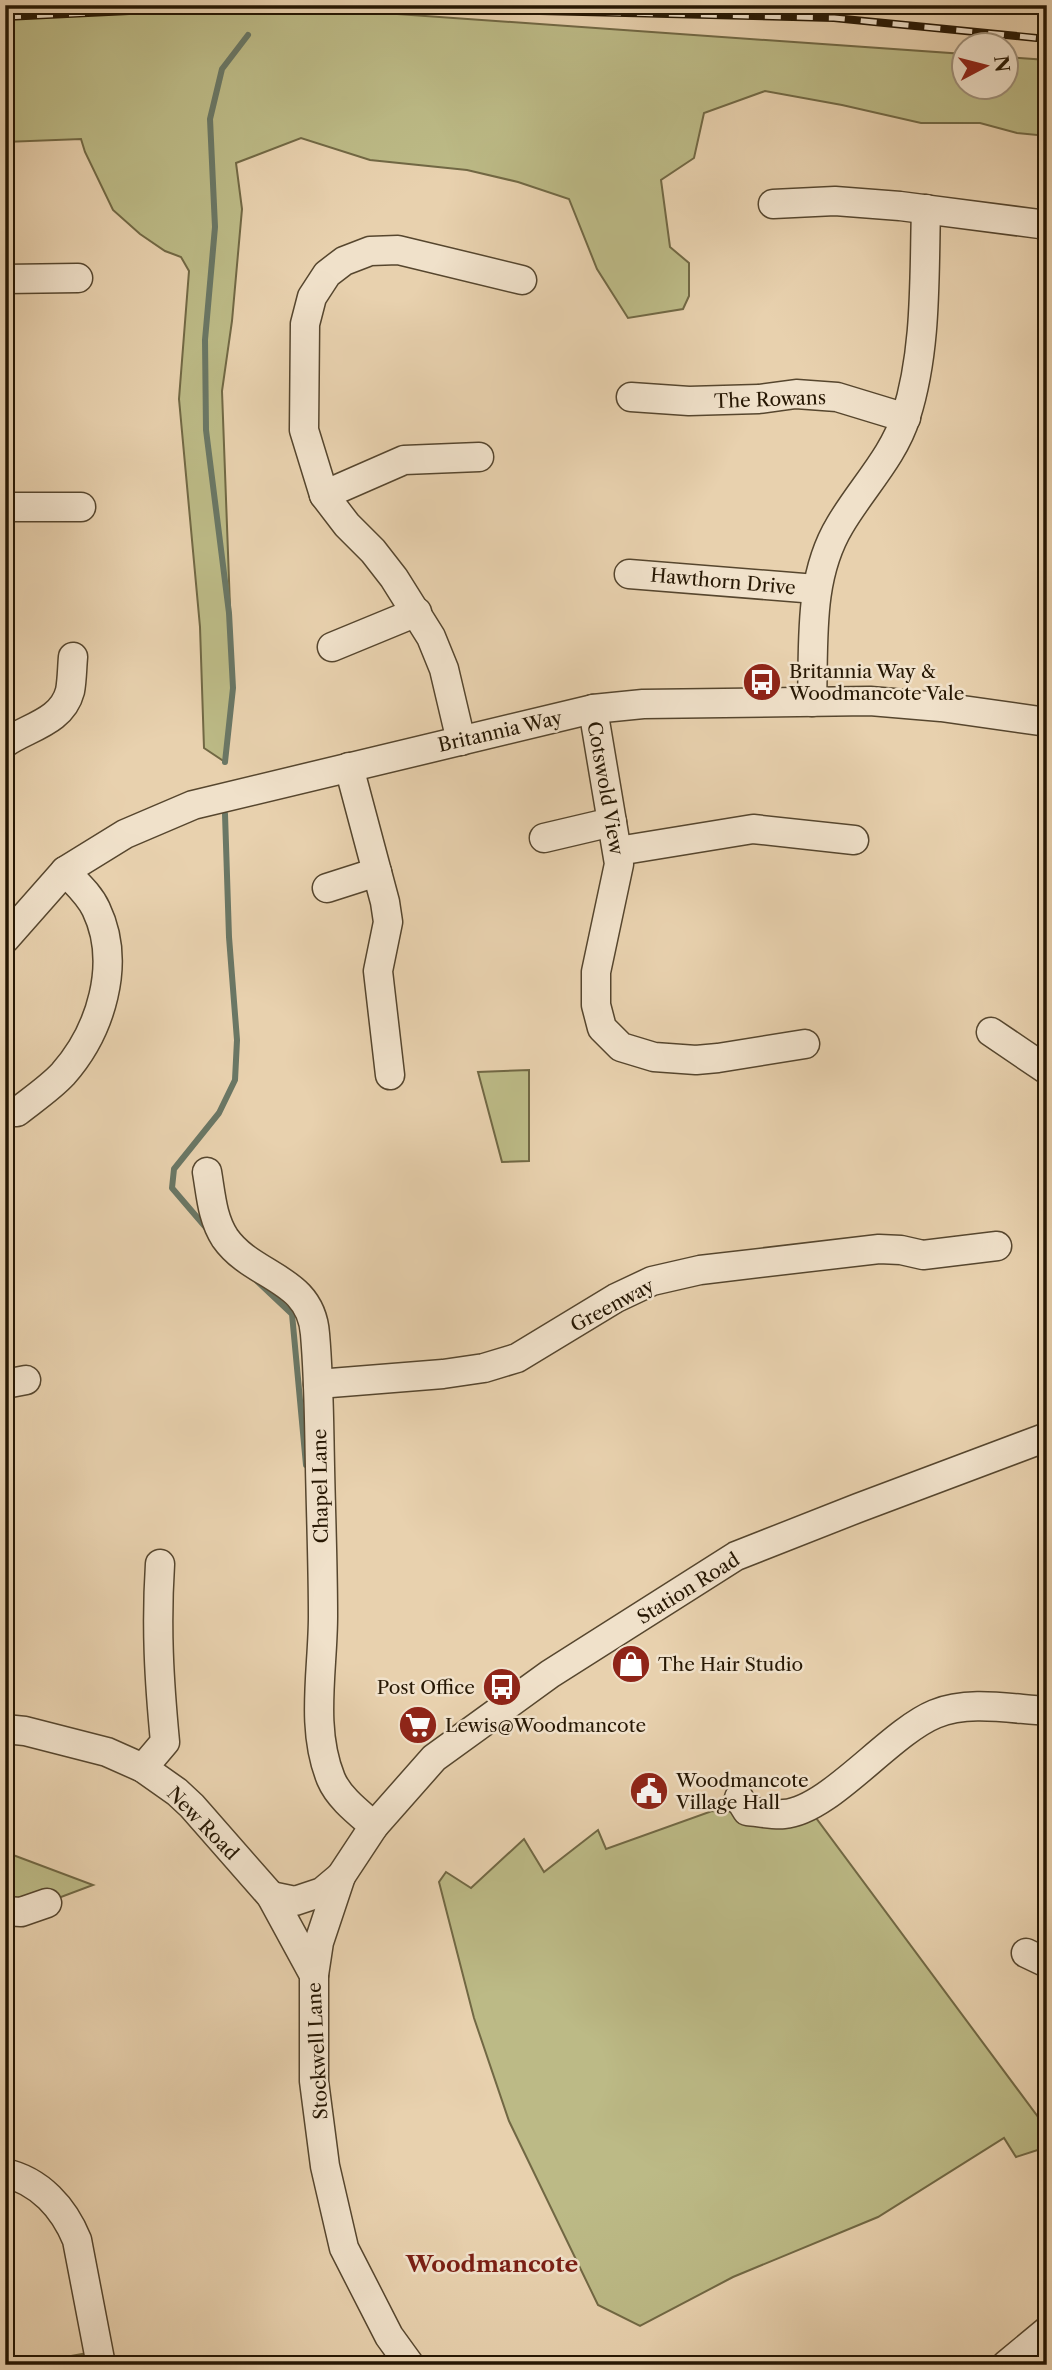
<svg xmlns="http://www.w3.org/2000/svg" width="1052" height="2370" font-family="'Libre Caslon Text',serif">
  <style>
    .green { fill: #bcba86; stroke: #716844; stroke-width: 2 }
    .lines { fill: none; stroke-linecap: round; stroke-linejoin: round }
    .stream { stroke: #6a7765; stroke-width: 6 }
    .minor-casing { stroke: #56462e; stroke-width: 31 }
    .minor { stroke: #f0e1ca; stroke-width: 28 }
    .rail-casing { stroke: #261703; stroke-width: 8 }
    .rail { stroke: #f0e1ca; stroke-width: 5; stroke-dasharray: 16; stroke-linecap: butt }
    .labels { text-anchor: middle; stroke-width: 5; stroke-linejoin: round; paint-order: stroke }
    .street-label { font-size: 19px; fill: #261703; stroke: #f0e1ca }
    .poi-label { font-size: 19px; fill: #261703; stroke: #f0e1ca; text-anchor: start }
    .quarter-label { font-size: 23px; font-weight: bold; fill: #7a1f14; stroke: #f0e1ca }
  </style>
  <rect width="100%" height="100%" fill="#e8d1ae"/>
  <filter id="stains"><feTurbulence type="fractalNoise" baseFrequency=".00286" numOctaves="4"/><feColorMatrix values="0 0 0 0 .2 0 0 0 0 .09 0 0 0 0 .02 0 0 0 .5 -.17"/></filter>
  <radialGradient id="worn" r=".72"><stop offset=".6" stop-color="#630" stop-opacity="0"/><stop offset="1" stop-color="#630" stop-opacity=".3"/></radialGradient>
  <g class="green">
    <polygon points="270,5 964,54 964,88 1006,88 1007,57 1047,60 1047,136 1017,133 980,123 921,123 842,105 765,91 704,113 694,158 661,180 670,247 689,263 689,296 683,309 628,318 597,269 569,199 518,182 467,170 370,160 301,138 236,163 242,209 232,321 222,391 233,688 225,762 204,748 200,627 179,399 189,271 181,257 165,251 140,234 113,210 85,152 81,139 5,142 5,17"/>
    <polygon points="529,1070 529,1161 502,1162 478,1072"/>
    <polygon points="712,1811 786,1814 816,1818 1047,2129 1047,2147 1016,2157 1004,2138 878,2217 733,2277 640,2326 598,2305 509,2121 474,2018 439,1882 446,1872 471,1888 524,1839 544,1872 598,1830 606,1849"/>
    <polygon points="5,1852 93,1885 21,1912 5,1912"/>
    <polygon points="99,2351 101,2365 5,2365 27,2364"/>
  </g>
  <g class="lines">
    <g class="stream">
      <polyline points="225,762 233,688 229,613 206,430 205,340 215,227 210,119 222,69 248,35"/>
      <polyline points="208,1230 172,1188 174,1169 219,1113 235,1080 237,1040 229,937 225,814"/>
      <polyline points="257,1281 292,1314 306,1465"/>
    </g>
    <g class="minor-casing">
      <g id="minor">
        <polyline points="773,204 835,201 900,206 1047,225"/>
        <polyline points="5,279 78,278"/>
        <polyline points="631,397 689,401 759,399 796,394 837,397 906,418"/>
        <polyline points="324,495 404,460 479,457"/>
        <polyline points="5,507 81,507"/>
        <polyline points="629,574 816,589"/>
        <polyline points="332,647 417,612"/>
        <path d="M812 702C814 642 808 578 840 525 861 489 894 456 906 416 927 350 924 277 926 209"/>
        <polyline points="593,709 619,864 596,972 596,1005 602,1028 621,1047 654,1057 696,1060 718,1058 805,1044"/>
        <polyline points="461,741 444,669 431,637 394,578 373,551 347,525 324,495 304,430 305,324 312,297 327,274 344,261 370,251 398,250 522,280"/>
        <path d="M5 743C28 727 62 722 70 691 72 681 72 668 73 657"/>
        <polyline points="349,767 385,902 388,922 378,971 390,1075"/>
        <polyline points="544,838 612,822"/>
        <polyline points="618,851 753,829 854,840"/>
        <polyline points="327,888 377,872"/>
        <polyline points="5,939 65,871 125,834 193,805 593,709 643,704 870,701 941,707 1047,722"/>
        <polyline points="991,1032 1047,1070"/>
        <path d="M17 1112C32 1100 50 1088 63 1074 101 1031 122 963 96 909 89 894 76 883 65 871"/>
        <path d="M207 1172C211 1195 212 1218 225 1238 253 1278 311 1277 315 1334 319 1379 319 1423 320 1467 321 1517 323 1567 323 1616 323 1670 310 1728 331 1779 339 1798 359 1813 374 1826"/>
        <polyline points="5,1384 26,1380"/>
        <polyline points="318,1384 443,1374 484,1368 517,1358 616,1298 652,1281 700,1270 879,1249 901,1250 923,1255 997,1246"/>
        <polyline points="5,1729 25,1731 107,1752 143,1768 177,1792 192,1806 271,1896 314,1975 314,2081 325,2166 344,2248 389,2336 410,2365"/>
        <path d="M143 1768 165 1742C159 1679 156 1627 160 1564"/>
        <path d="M739 1798 747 1811C759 1812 772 1815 784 1814 829 1811 889 1733 935 1714 969 1700 1011 1709 1047 1711"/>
        <polyline points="271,1896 295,1901 322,1892 341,1876 374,1826 434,1758 550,1674 736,1556 858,1508 1047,1437"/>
        <polyline points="5,1911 21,1912 47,1903"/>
        <polyline points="1026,1953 1047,1963"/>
        <polyline points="314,1975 319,1942 341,1876"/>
        <path d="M5 2173C40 2181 64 2208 77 2240L101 2365"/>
        <polyline points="1006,2365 1047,2331"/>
      </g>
    </g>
    <use href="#minor" class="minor"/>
    <g class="rail-casing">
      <g id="rail">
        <polyline points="285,5 834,18 1047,39"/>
        <polyline points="5,17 253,5"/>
      </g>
    </g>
    <use href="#rail" class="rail"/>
  </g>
  <defs>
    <g id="bus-disc" transform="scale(2.0125)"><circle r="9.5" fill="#8f2418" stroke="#f0e1ca"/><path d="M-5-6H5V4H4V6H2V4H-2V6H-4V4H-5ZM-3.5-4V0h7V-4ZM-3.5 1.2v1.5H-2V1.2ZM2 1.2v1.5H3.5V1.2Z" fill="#fff"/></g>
    <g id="shop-disc" transform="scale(2.0125)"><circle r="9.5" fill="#8f2418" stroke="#f0e1ca"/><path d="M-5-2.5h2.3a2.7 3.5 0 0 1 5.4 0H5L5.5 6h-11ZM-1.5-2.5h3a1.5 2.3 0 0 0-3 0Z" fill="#fff"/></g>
    <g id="supermarket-disc" transform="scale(2.0125)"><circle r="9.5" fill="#8f2418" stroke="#f0e1ca"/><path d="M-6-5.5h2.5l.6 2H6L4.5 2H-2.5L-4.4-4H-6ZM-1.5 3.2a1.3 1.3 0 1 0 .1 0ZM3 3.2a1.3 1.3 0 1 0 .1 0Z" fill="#fff"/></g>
    <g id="civic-disc" transform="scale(2.0125)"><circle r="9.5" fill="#8f2418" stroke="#f0e1ca"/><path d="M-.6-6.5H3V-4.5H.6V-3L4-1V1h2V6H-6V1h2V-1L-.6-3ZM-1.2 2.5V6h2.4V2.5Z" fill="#fff"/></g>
  </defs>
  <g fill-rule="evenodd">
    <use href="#bus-disc" x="762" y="682"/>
    <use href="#shop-disc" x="631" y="1664"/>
    <use href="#bus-disc" x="502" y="1687"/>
    <use href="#supermarket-disc" x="418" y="1725"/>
    <use href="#civic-disc" x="649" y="1791"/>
  </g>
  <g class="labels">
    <g class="street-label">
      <text transform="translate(770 399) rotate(-2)" y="7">The Rowans</text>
      <text transform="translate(723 581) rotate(5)" y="7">Hawthorn Drive</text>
      <text transform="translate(500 731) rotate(-13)" y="7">Britannia Way</text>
      <text transform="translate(606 788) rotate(80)" y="7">Cotswold View</text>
      <text transform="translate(612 1305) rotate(-28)" y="7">Greenway</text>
      <text transform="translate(320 1486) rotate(-91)" y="7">Chapel Lane</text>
      <text transform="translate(688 1588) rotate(-32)" y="7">Station Road</text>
      <text transform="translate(203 1823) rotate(46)" y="7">New Road</text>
      <text transform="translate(317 2051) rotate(-93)" y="7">Stockwell Lane</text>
    </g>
    <g class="poi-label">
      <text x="789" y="678">Britannia Way &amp;<tspan x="789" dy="22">Woodmancote Vale</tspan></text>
      <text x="658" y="1671">The Hair Studio</text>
      <text x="475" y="1694" text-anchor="end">Post Office</text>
      <text x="445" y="1732">Lewis@Woodmancote</text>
      <text x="676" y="1787">Woodmancote<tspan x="676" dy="22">Village Hall</tspan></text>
    </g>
    <g class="quarter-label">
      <text x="492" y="2272">Woodmancote</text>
    </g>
  </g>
  <rect width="1052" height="2370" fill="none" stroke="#e8d1ae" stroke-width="28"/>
  <rect x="7" y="7" width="1038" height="2356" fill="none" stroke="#261703" stroke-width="3.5"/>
  <rect x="14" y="14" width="1024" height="2342" fill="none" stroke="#261703" stroke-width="2"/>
  <g transform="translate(985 66) rotate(83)"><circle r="33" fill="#f0e1ca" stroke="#9f907a" stroke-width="2"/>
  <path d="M0-5L12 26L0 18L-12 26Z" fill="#8f2418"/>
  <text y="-10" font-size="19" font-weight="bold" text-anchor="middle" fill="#261703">N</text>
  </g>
  <rect width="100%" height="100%" filter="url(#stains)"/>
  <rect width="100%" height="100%" fill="url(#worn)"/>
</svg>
